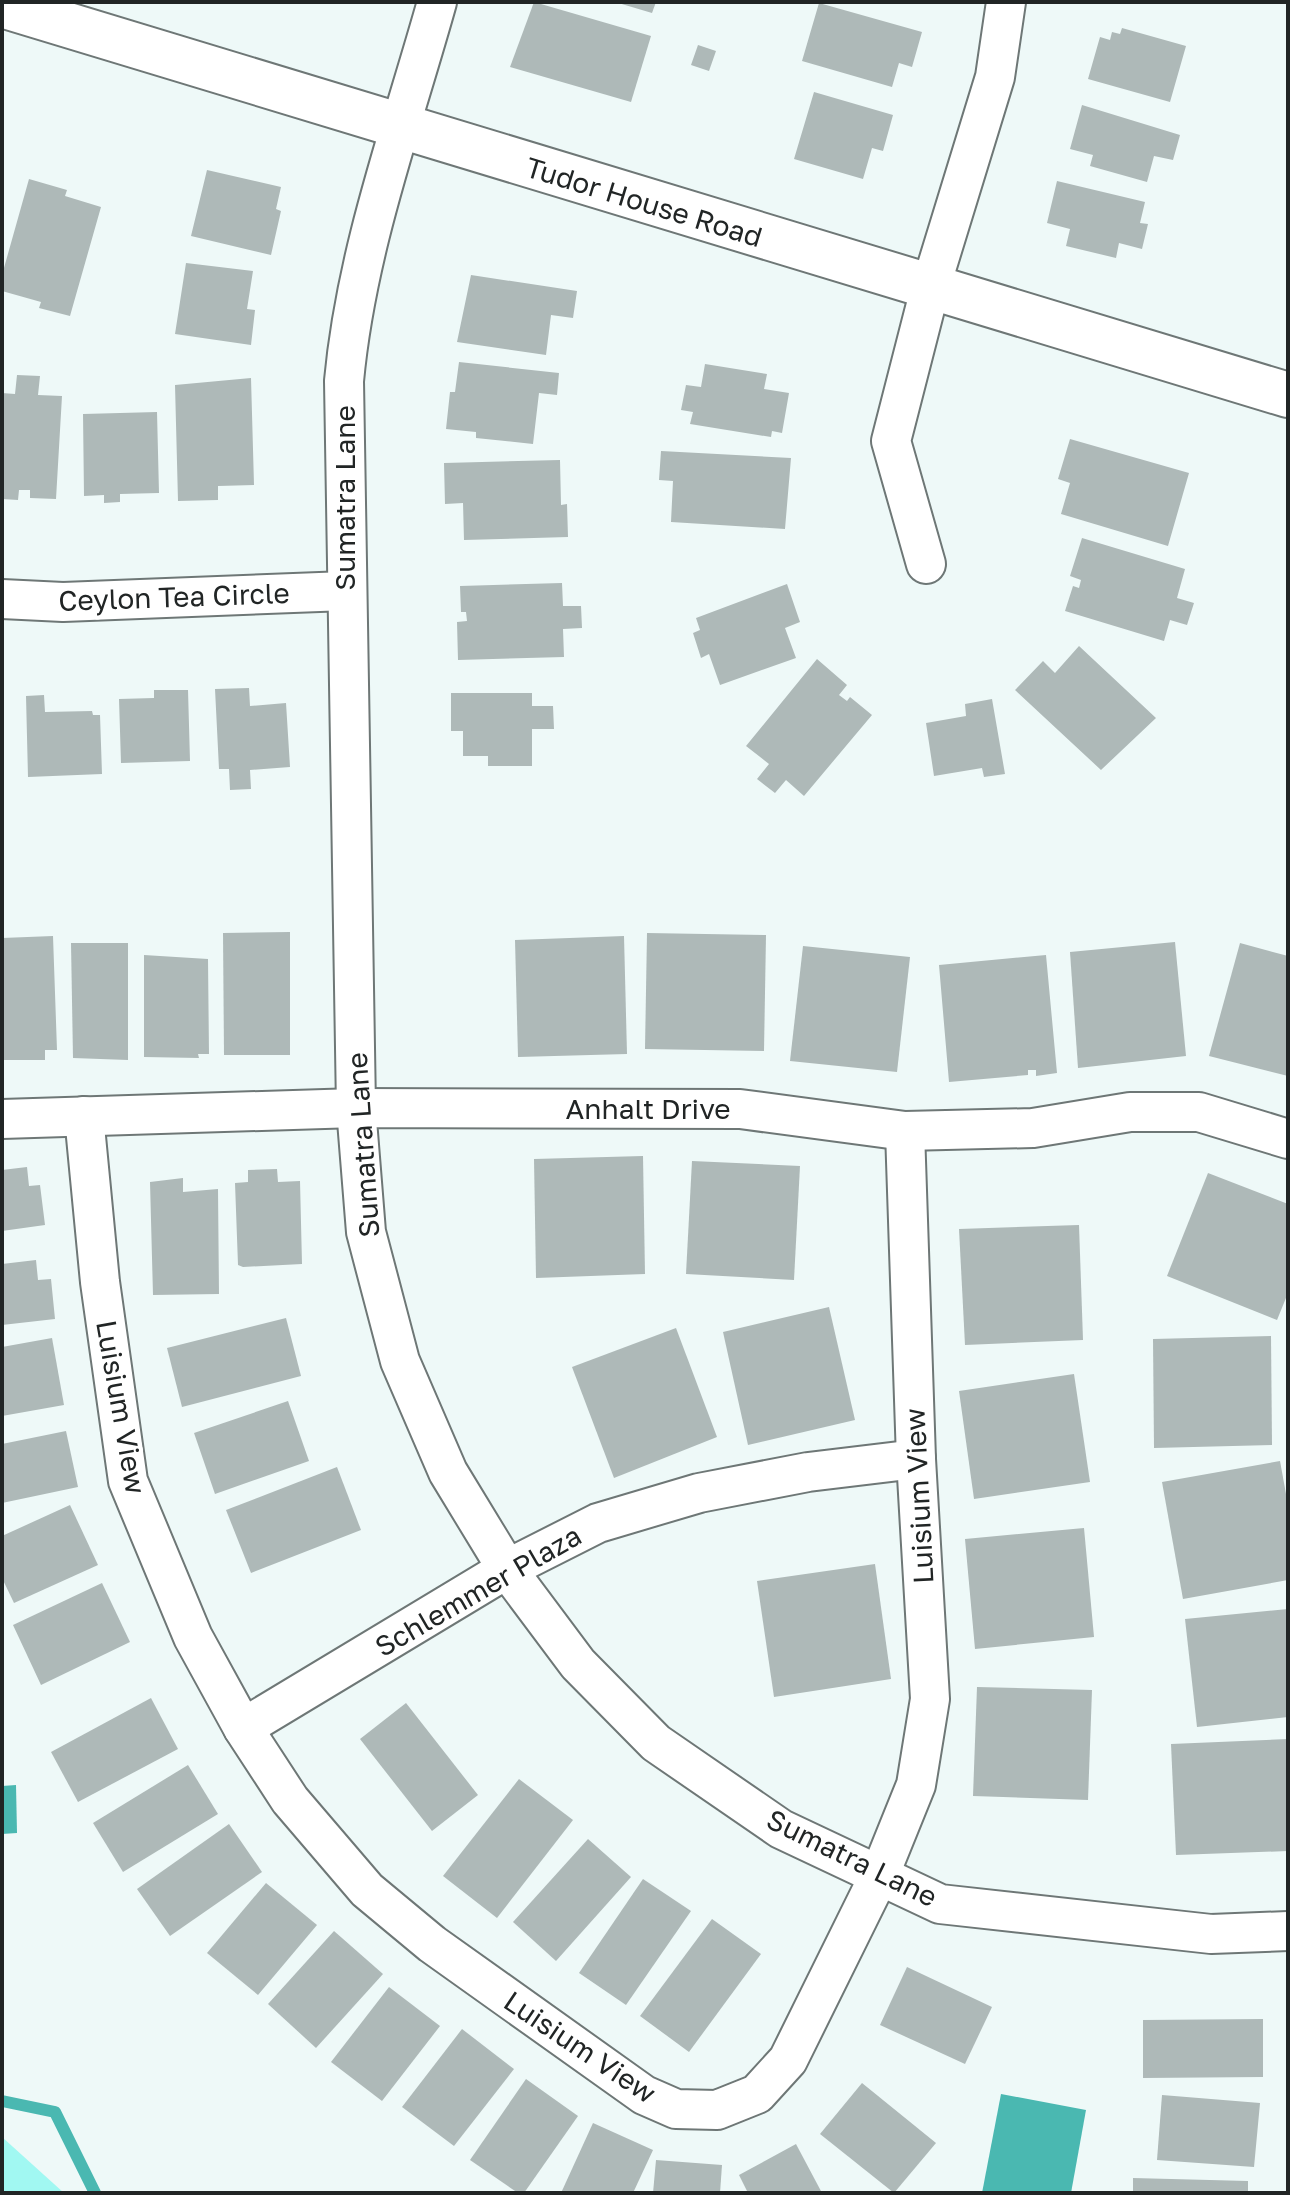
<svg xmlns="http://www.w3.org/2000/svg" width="1290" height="2195" font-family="'Golos Text',sans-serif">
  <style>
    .green { fill: #a1f8f2 }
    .water { fill: #4ab8b1 }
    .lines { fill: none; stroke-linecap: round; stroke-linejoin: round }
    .stream { stroke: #4ab8b1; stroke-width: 12 }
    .building { fill: #aeb9b8 }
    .street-casing { stroke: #6e7776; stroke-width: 42 }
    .secondary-casing { stroke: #6e7776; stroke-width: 48 }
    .street { stroke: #fff; stroke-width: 38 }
    .secondary { stroke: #fff; stroke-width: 44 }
    .labels { text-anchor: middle; stroke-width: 8; stroke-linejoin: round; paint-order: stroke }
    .street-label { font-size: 28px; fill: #212525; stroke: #fff }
  </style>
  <rect width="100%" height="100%" fill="#eef9f8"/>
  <polygon class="green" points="2,2137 64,2193 2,2193"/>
  <g class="water">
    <polygon points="16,1785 17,1833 2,1834 2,1786"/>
    <polygon points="1001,2094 1086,2110 1071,2193 982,2193"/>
  </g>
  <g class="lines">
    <polyline class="stream" points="2,2101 55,2112 95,2193"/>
  </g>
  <g class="building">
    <polygon points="534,2 651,36 631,102 510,67"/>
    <polygon points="615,2 656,2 652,13"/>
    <polygon points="819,3 922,32 912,67 899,63 892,87 802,61"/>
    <polygon points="1122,28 1186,46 1170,102 1088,79 1100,37 1110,40 1112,32 1120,34"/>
    <polygon points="698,45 716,51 709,71 691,65"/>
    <polygon points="814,92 893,115 883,151 872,148 863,179 794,159"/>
    <polygon points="1082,105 1180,135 1173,160 1154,156 1147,182 1090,166 1093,155 1070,149"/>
    <polygon points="207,170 281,187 276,209 281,211 271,255 191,236"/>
    <polygon points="29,179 67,190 65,196 101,207 70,316 39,308 41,302 2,291 2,275"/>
    <polygon points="1057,181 1145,202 1140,223 1148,224 1142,249 1119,243 1116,258 1066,246 1070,229 1047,223"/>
    <polygon points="186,263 253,271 247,309 255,310 251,345 175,334"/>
    <polygon points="471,275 577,291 573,318 551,315 546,355 457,342"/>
    <polygon points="459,362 559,373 557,395 539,393 533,444 476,438 476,432 446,429 450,392 455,392"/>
    <polygon points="705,364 767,374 764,389 789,393 782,433 772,431 771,437 690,424 693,412 681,410 686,385 701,387"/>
    <polygon points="17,375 40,376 38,395 62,396 56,499 30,498 30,490 19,490 18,500 2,499 2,393 15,394"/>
    <polygon points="251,378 254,485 218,486 218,500 178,501 175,385"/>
    <polygon points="157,412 159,493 120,494 120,502 104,503 104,495 84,496 83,414"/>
    <polygon points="1070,439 1189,473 1168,546 1061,514 1070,483 1058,479"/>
    <polygon points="661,451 791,458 785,529 671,522 673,481 659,480"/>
    <polygon points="560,460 561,505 567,504 568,537 464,540 463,503 445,504 444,463"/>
    <polygon points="1082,538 1185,569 1177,598 1194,603 1187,625 1170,620 1164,641 1065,611 1073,586 1079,588 1081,580 1070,576"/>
    <polygon points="562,583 563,606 581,606 582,628 563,629 564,657 458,660 457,622 467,621 466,612 461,612 460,586"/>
    <polygon points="787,584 800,622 785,628 796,658 720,685 709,654 701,658 693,633 700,630 696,618"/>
    <polygon points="1079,646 1156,718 1101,770 1015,690 1043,661 1055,673"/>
    <polygon points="817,659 847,685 839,695 847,701 850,697 872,715 804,796 786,780 775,793 757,779 769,764 746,746"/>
    <polygon points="249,688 250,706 286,703 290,767 250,770 251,789 230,790 229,769 219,769 215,689"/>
    <polygon points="154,690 188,690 190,761 121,763 119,699 154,698"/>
    <polygon points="451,693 532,693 532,706 553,706 554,729 532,729 532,766 488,766 488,756 463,756 463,731 451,731"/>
    <polygon points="44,695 45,712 92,711 93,715 100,715 102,774 28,777 26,696"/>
    <polygon points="992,699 1005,774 984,777 982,768 934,776 926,723 966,716 965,704"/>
    <polygon points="290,932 290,1055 224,1055 223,933"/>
    <polygon points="647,933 766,935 764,1051 645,1049"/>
    <polygon points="53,936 57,1050 45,1050 45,1060 2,1060 2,938"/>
    <polygon points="624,936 627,1054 518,1057 515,940"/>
    <polygon points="1175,942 1186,1056 1078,1068 1070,952"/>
    <polygon points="71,943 128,943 128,1060 73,1058"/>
    <polygon points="1240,943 1288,956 1288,1076 1209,1056"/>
    <polygon points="803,946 910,957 897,1072 790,1061"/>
    <polygon points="144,955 208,959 209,1054 198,1054 199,1058 144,1057"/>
    <polygon points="1046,955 1057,1073 1036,1076 1036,1070 1028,1070 1028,1075 949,1082 939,965"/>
    <polygon points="643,1156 645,1274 536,1278 534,1159"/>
    <polygon points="692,1161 800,1166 794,1280 686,1274"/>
    <polygon points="27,1167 29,1186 40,1185 45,1225 2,1231 2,1170"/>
    <polygon points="277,1169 278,1182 300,1181 302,1264 243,1267 238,1265 235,1183 248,1182 248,1170"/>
    <polygon points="1208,1173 1288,1204 1288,1293 1277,1320 1167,1276"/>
    <polygon points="183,1178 183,1192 218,1189 219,1294 153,1295 150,1182"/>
    <polygon points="1079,1225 1083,1340 965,1345 959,1229"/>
    <polygon points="36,1260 38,1280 51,1279 55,1319 2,1325 2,1264"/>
    <polygon points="829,1307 855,1420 748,1445 723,1332"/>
    <polygon points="286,1318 301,1376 182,1407 167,1348"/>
    <polygon points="676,1328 717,1437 614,1478 572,1367"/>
    <polygon points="1271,1336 1272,1445 1154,1448 1153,1339"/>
    <polygon points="52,1338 64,1405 2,1416 2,1347"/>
    <polygon points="1074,1374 1090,1482 974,1499 959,1391"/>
    <polygon points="288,1401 309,1461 215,1494 194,1433"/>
    <polygon points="66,1431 78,1487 2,1503 2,1444"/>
    <polygon points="1280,1461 1288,1505 1288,1580 1183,1599 1162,1482"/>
    <polygon points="337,1467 361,1530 251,1573 226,1510"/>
    <polygon points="70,1505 98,1565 14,1603 2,1578 2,1536"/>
    <polygon points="1084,1528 1094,1637 975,1649 965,1539"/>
    <polygon points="875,1564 891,1679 774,1697 757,1581"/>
    <polygon points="102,1583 130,1642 41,1685 13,1625"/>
    <polygon points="1288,1609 1288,1717 1197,1727 1185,1619"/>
    <polygon points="977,1687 1092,1690 1088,1800 973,1796"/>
    <polygon points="151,1698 178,1749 78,1802 51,1752"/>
    <polygon points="406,1703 478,1795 432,1831 360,1739"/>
    <polygon points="1288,1739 1288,1851 1176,1855 1171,1744"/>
    <polygon points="188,1765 218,1814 123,1872 93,1823"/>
    <polygon points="519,1779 573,1820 497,1918 443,1876"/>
    <polygon points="229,1824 262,1872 170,1936 137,1889"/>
    <polygon points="588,1839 631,1877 556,1961 513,1922"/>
    <polygon points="643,1879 691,1911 626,2005 579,1973"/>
    <polygon points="266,1883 317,1925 258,1995 207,1953"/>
    <polygon points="712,1919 761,1954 689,2052 640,2016"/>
    <polygon points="334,1931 383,1974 316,2048 268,2004"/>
    <polygon points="907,1967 992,2007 965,2064 880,2025"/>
    <polygon points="389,1987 440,2026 382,2101 331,2062"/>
    <polygon points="1263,2019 1263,2077 1143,2078 1143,2020"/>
    <polygon points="462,2029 514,2069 454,2146 402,2107"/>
    <polygon points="526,2079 578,2116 524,2193 518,2193 470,2160"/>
    <polygon points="862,2083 936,2143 894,2193 820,2134"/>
    <polygon points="1162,2095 1260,2103 1254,2167 1157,2160"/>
    <polygon points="593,2123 653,2150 633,2193 561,2193"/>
    <polygon points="796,2144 822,2193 748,2193 739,2175"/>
    <polygon points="656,2160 722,2165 720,2193 653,2193"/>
    <polygon points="1133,2178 1248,2181 1248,2193 1133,2193"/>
  </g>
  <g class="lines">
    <g class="street-casing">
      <g id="street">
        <path d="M437 2C402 127 356 251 344 381L356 1108 366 1232 400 1361 448 1472 507 1569 578 1664 656 1743 781 1829 940 1904 1211 1934 1288 1931"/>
        <polyline points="926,564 891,441 930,289 995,77 1006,2"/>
        <polyline points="2,599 63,602 346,591"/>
        <polyline points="84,1116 100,1282 128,1481 193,1637 243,1728 290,1800 367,1890 432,1944 644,2095 676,2109 717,2110 757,2094 788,2060 880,1874 916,1785 930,1699 916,1459 905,1131"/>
        <polyline points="2,1119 356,1108 740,1109 905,1131 1033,1128 1130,1112 1199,1112 1288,1139"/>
        <polyline points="243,1728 507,1569 598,1523 699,1493 808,1472 916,1459"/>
      </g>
    </g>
    <g class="secondary-casing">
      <polyline id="secondary" points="2,5 1288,395"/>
    </g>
    <use href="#street" class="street"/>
    <use href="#secondary" class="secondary"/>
  </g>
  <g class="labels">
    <g class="street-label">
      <text transform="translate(644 202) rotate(17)" y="10">Tudor House Road</text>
      <text transform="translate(345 498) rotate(-90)" y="10">Sumatra Lane</text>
      <text transform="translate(174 597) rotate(-2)" y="10">Ceylon Tea Circle</text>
      <text x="648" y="1119">Anhalt Drive</text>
      <text transform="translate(363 1145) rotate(-94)" y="10">Sumatra Lane</text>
      <text transform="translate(121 1407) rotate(80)" y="10">Luisium View</text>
      <text transform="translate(919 1496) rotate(-93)" y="10">Luisium View</text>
      <text transform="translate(478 1591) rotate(-30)" y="10">Schlemmer Plaza</text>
      <text transform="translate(852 1858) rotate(26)" y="10">Sumatra Lane</text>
      <text transform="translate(580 2047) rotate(34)" y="10">Luisium View</text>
    </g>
  </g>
  <rect width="1290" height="2195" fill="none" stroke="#212525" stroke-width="8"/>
</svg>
